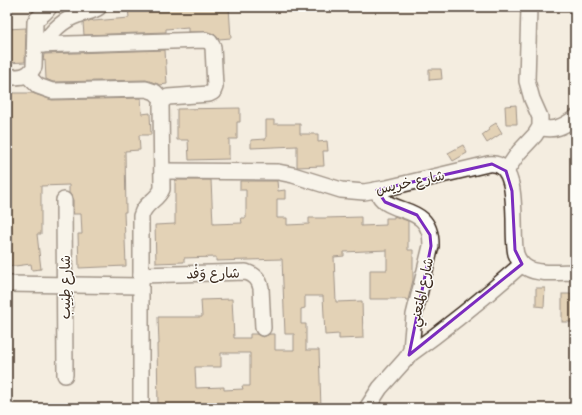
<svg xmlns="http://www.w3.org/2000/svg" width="582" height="415" font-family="'Indie Flower','Playpen Sans Arabic',sans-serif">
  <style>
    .building { fill: #cfb183; stroke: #3b2a1e; fill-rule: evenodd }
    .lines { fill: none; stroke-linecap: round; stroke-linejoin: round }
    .minor-casing { stroke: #3b2a1e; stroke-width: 18 }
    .minor { stroke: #fdfcf7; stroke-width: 15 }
    .marked { fill: none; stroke: #7b2cbf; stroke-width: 3; stroke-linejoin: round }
    .labels { text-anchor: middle; stroke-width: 3; stroke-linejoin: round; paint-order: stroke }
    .street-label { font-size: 14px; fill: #3b2a1e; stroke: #fdfcf7 }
  </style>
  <rect width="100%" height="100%" fill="#f4ede0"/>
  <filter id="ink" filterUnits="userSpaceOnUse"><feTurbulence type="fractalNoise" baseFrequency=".025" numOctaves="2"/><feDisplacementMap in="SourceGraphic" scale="8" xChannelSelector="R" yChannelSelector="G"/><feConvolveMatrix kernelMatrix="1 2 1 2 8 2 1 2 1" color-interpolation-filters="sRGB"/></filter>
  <g filter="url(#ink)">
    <g class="building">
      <polygon points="128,7 229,7 231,38 219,39 214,34 208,32 188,32 188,27 166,29 166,32 84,35 83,23 92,20 93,21 129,18"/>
      <polygon points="26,28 25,62 7,63 7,29"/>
      <polygon points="165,50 167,84 160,85 146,80 53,82 46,79 45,60 43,61 44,54"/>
      <polygon points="429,69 441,69 442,79 429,80"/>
      <polygon points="7,93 32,93 52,100 141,98 142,114 150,113 151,135 139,135 140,150 125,151 126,212 124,212 126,266 79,268 78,234 82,234 81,214 73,214 73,200 69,193 69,185 41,186 41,234 37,234 41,269 32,270 31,264 7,267"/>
      <polygon points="516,105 517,124 506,124 505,106"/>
      <polygon points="240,108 240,122 237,122 237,139 229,139 229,159 189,160 188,140 177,140 177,109"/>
      <polygon points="266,120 274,120 274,124 300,124 300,134 318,134 318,142 327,141 328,151 323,151 324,166 297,167 297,146 251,148 251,140 266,139"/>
      <polygon points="496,123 502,133 487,143 482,135 489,130 488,128"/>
      <polygon points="463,145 467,153 453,161 448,153"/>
      <path d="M175 180H211L213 224 242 223 241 218H246V190H240V181H277L278 191 285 190V199H277V218H287V225L309 224V218H325L361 217V226L386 225V218H394V216L408 221V250H413V280L408 300H406V299H370V270H387V250L344 252V256L334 257 336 302 362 301 363 338 339 339V334L325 335 323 296H305V308L301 309V324H306V350H319L321 408H225V406L158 408 157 344H159L158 317H202L201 300 232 299 234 338H250V334H256L263 337 270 334H275V350H294V334H285L282 259 216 261V257L184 258V262L156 263 155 225 175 224ZM221 353H250V386H242L243 389 224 390V387L196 388 195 367H221Z"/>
      <polygon points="536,288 545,288 544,307 536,306"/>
      <rect x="562" y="294" width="13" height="28"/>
    </g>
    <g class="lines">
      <g class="minor-casing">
        <g id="minor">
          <path d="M35 45 205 40 210 42 213 47 215 87 213 92 209 94 168 97 163 100 161 104 162 189C157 201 145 202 141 216V408"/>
          <path d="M43 45C51 32 63 20 78 15 85 12 93 12 99 7"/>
          <polyline points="27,75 38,86 52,91 146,89 155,92 163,100"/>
          <path d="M7 77C18 77 28 78 34 67L35 22C39 15 46 14 49 7"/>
          <path d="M540 127C553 132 564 126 575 118"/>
          <path d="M163 171 278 172 293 175 341 190 364 192 387 188 488 164C524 158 510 234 516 254 518 260 522 265 527 268 538 275 562 272 575 272"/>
          <polyline points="506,171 519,152 535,135 540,127 540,117 532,99 527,81 529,7"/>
          <polyline points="64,200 65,375"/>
          <path d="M141 275 246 272C255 275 259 279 261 288L263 328"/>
          <polyline points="7,284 140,286"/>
          <path d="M409 355C448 327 486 296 522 264"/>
          <path d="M367 408 380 388 406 359 411 350 414 315 431 246C432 200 385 218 377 190"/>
        </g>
      </g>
      <use href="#minor" class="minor"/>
    </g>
  </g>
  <path d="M0 0H582V415H0ZM492 164 506 171 512 191 515 250 522 264 409 355 431 246 430 235 417 215 385 202 377 190Z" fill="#f4ede0" fill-opacity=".55" fill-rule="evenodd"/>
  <path class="marked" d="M492 164 506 171 512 191 515 250 522 264 409 355 431 246 430 235 417 215 385 202 377 190Z"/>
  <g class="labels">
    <g class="street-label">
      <text transform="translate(410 182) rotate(-12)" y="5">شارع خريس</text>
      <text transform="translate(213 273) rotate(-1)" y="5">شارع وَفْد</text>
      <text transform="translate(65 287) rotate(-90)" y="5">شارع طِنِيب</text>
      <text transform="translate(421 292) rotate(-78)" y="5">شارع المتعني</text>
    </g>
  </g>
  <rect width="582" height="415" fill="none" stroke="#fdfcf7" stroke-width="24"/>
  <rect x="12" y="12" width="558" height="391" fill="none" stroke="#3b2a1e" stroke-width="1.5" filter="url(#ink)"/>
</svg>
